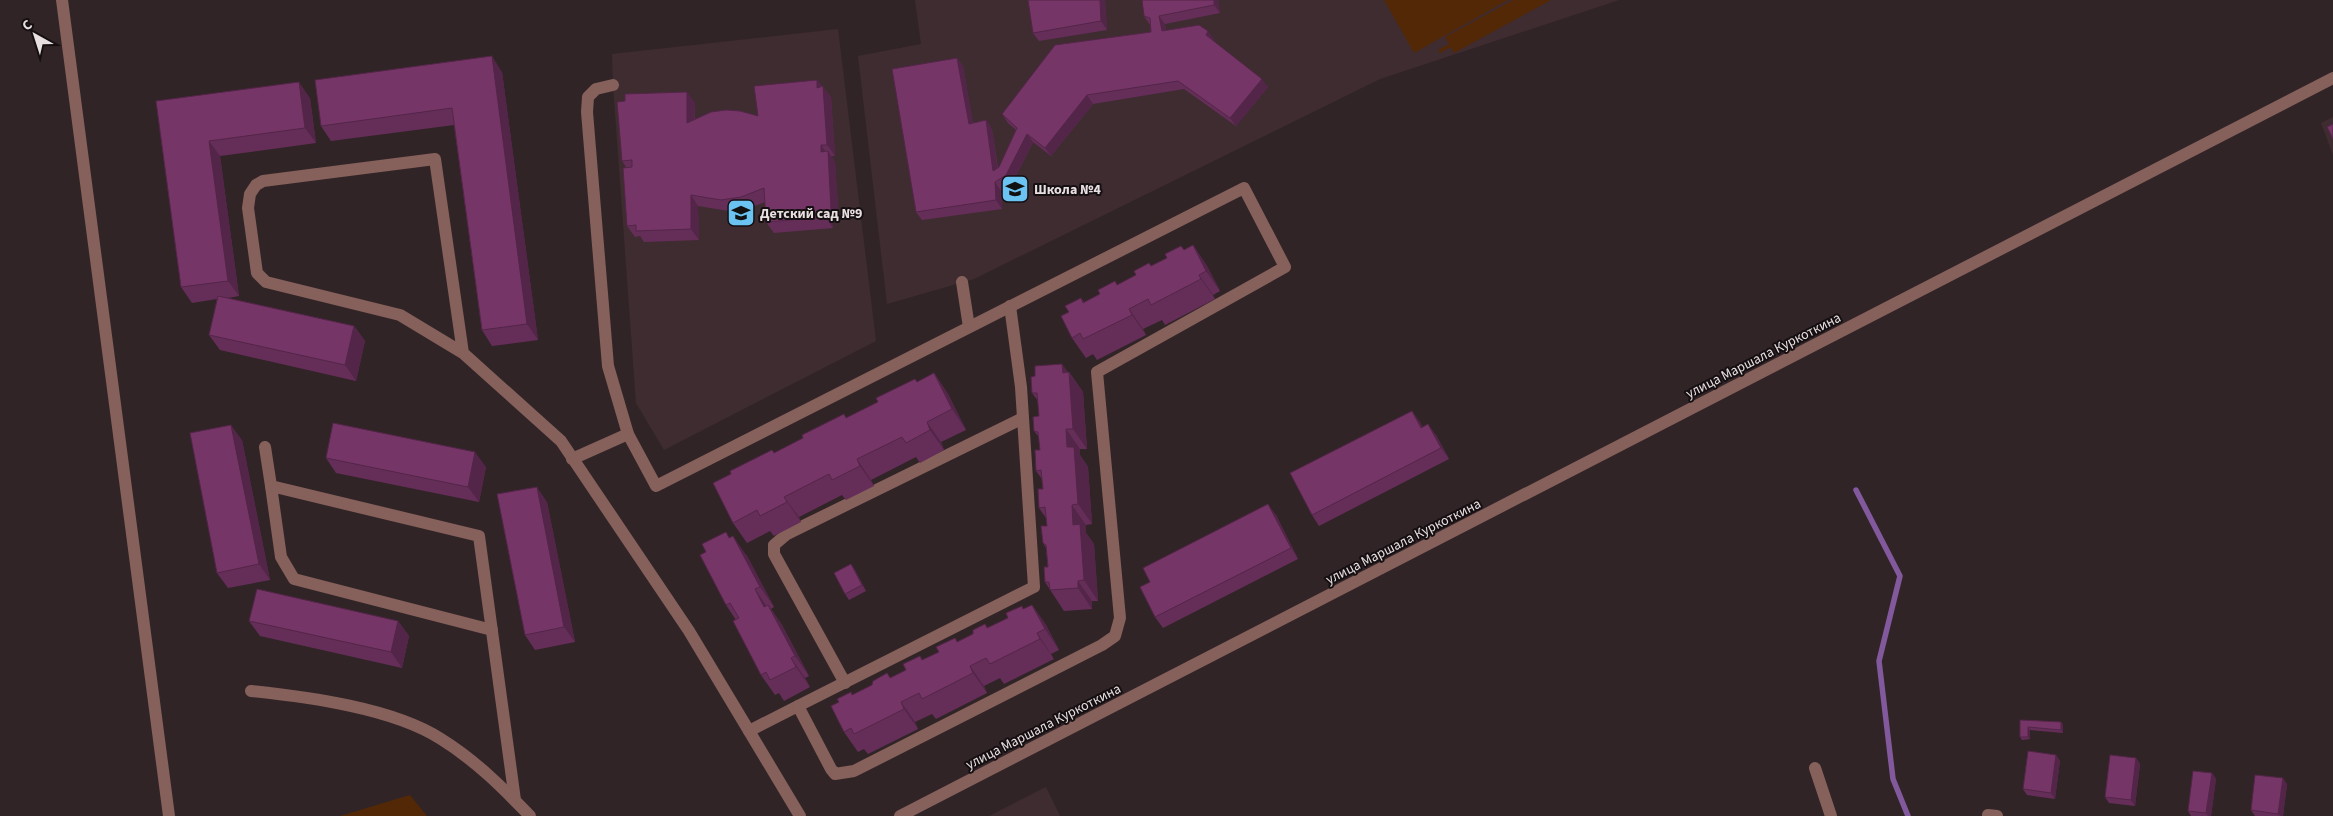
<svg xmlns="http://www.w3.org/2000/svg" width="2333" height="816" font-family="'Source Sans 3',sans-serif">
  <style>
    .built { fill: #3f2c31 }
    .green { fill: #522807 }
    .lines { fill: none; stroke-linecap: round; stroke-linejoin: round }
    .stream { stroke: #82599d; stroke-width: 5.5 }
    .minor { stroke: #86605a; stroke-width: 12 }
    .wall { fill: #652e59 }
    .shaded-wall { fill: #532548 }
    .building { fill: #763567; stroke: #532548 }
    .labels { text-anchor: middle; stroke-width: 4; stroke-linejoin: round; paint-order: stroke }
    .poi-label { font-size: 14px; font-weight: bold; fill: #e8dfe1; stroke: #150f11; text-anchor: start }
    .street-label { font-size: 14px; fill: #e8dfe1; stroke: #150f11 }
  </style>
  <rect width="100%" height="100%" fill="#312427"/>
  <g class="built">
    <polygon points="915,0 1619,0 1380,79 974,279 887,304 858,56 921,44"/>
    <polygon points="838,29 876,341 664,450 636,403 613,85 612,54"/>
    <polygon points="2333,117 2333,155 2321,123"/>
    <polygon points="1046,787 1060,816 989,816"/>
  </g>
  <g class="green">
    <polygon points="1384,0 1508,0 1414,53"/>
    <polygon points="1513,0 1551,0 1454,53 1451,47 1440,53 1438,50 1449,44 1445,37"/>
    <polygon points="410,795 427,816 340,816"/>
  </g>
  <g class="lines">
    <polyline class="stream" points="1856,490 1900,576 1879,661 1893,779 1908,816"/>
    <g class="minor">
      <polyline points="62,0 169,816"/>
      <polyline points="613,85 596,89 588,97 587,112 608,366 628,434"/>
      <polyline points="962,282 969,327"/>
      <polyline points="463,353 435,159 263,181 256,185 250,194 248,208 257,273 266,282 400,315 463,353 561,441 689,631 800,816"/>
      <polyline points="265,447 271,486 479,536 515,800"/>
      <polyline points="572,459 628,434 656,486 1244,188 1285,267 1097,372 1120,618 1115,636 1102,645 854,771 835,774 831,769 798,706 749,731"/>
      <polyline points="271,486 281,557 294,579 492,630"/>
      <polyline points="845,683 774,554 774,545 787,534 1023,418"/>
      <path d="M251 691C308 697 393 708 441 739 475 760 503 788 530 816"/>
      <polyline points="798,706 1034,587 1021,387 1010,306"/>
      <polyline points="1815,768 1831,816"/>
      <polyline points="1988,815 1997,816"/>
      <polyline points="900,816 2333,78"/>
    </g>
  </g>
  <g class="wall">
    <polygon points="1028,0 1105,0 1107,30 1039,41 1033,33"/>
    <polygon points="1218,0 1220,13 1165,24 1166,30 1214,39 1213,41 1268,87 1236,126 1184,89 1093,104 1051,156 1033,142 1012,184 1001,191 1002,209 922,220 916,212 957,58 963,66 973,123 986,120 992,129 998,168 999,167 1016,130 1008,123 1002,114 1151,32 1150,25 1144,16"/>
    <polygon points="502,72 538,340 492,346 482,330 454,125 331,141 321,126"/>
    <polygon points="817,80 831,97 835,156 831,156 835,162 839,222 833,221 833,228 774,233 766,222 765,202 749,208 729,211 698,206 699,240 644,242 640,236 635,237 627,226 626,167 622,161 695,103 695,120 758,116"/>
    <polygon points="310,98 316,143 220,156 239,296 228,298 354,326 365,341 356,381 220,350 209,335 217,299 192,303 181,287 156,101"/>
    <polygon points="1193,245 1207,266 1220,291 1213,295 1215,299 1165,325 1162,320 1143,329 1146,335 1097,360 1093,354 1086,358 1072,338 1069,312 1081,298 1084,302 1136,275 1151,266 1167,258 1181,246 1184,250"/>
    <polygon points="1069,372 1083,392 1087,449 1080,449 1080,455 1088,467 1092,524 1086,525 1086,533 1094,544 1098,601 1092,601 1092,609 1064,611 1045,582 1048,567 1046,548 1043,543 1047,526 1046,518 1039,508 1043,489 1042,479 1036,471 1040,450 1039,437 1034,431 1039,416 1038,401 1032,393 1035,376"/>
    <polygon points="934,373 948,394 966,430 941,442 944,450 920,463 916,457 871,480 874,486 846,500 842,495 799,517 801,522 774,536 770,531 747,543 733,523 731,474 772,450 774,453 878,402 915,379 917,382"/>
    <polygon points="1420,422 1422,427 1436,435 1449,459 1319,526 1312,515"/>
    <polygon points="242,440 270,580 228,588 217,573"/>
    <polygon points="326,458 486,467 479,502 336,473"/>
    <polygon points="547,502 575,642 535,650 525,635"/>
    <polygon points="1276,515 1298,559 1163,628 1155,617"/>
    <polygon points="730,537 747,556 774,607 771,609 782,625 809,676 805,678 810,687 784,701 779,693 775,695 761,675 736,620 726,605"/>
    <polygon points="851,564 855,570 866,591 849,600 845,594"/>
    <polygon points="1032,605 1046,625 1059,650 1051,654 1054,659 1004,684 1000,678 984,686 987,693 936,719 932,714 915,722 918,729 868,754 864,749 858,752 844,732 853,695 872,685 887,673 891,678 939,652 955,638 958,642 973,634 985,624 988,628"/>
    <polygon points="249,621 398,621 409,636 402,668 260,636"/>
    <polygon points="2020,720 2061,722 2063,725 2063,733 2030,730 2030,739 2022,740 2020,737"/>
    <polygon points="2056,755 2060,761 2055,799 2027,795 2023,789"/>
    <polygon points="2136,758 2140,764 2135,806 2109,803 2105,797"/>
    <polygon points="2212,773 2216,779 2211,816 2191,816 2188,811"/>
    <polygon points="2287,784 2283,816 2255,816 2251,810"/>
  </g>
  <g class="shaded-wall">
    <polygon points="1100,0 1105,0 1107,30 1101,21"/>
    <polygon points="1214,0 1218,0 1220,13 1214,5"/>
    <polygon points="1159,16 1165,24 1168,39 1162,31"/>
    <polygon points="1208,31 1214,39 1212,43 1206,35"/>
    <polygon points="492,56 502,72 538,340 527,324"/>
    <polygon points="957,58 963,66 975,132 969,124"/>
    <polygon points="1262,79 1268,87 1236,126 1230,118"/>
    <polygon points="817,80 831,97 835,156 827,145 817,88"/>
    <polygon points="299,82 310,98 316,143 305,128"/>
    <polygon points="687,92 695,103 694,134 687,123"/>
    <polygon points="1087,95 1093,104 1051,156 1045,148"/>
    <polygon points="986,120 992,129 999,180 993,171"/>
    <polygon points="1027,134 1033,142 1012,184 1006,175"/>
    <polygon points="209,141 220,156 239,296 228,281"/>
    <polygon points="821,145 828,155 828,151 835,162 839,222 831,210 821,152"/>
    <polygon points="995,182 1001,191 1002,209 996,200"/>
    <polygon points="691,195 698,206 699,240 691,229"/>
    <polygon points="825,210 833,221 833,228 826,217"/>
    <polygon points="1193,245 1207,266 1220,291 1206,271"/>
    <polygon points="1199,275 1213,295 1215,299 1201,279"/>
    <polygon points="1129,309 1143,329 1146,335 1132,315"/>
    <polygon points="354,326 365,341 356,381 345,365"/>
    <polygon points="1062,364 1083,392 1087,449 1073,429 1063,373"/>
    <polygon points="934,373 948,394 966,430 952,409"/>
    <polygon points="1412,411 1420,422 1428,439 1421,428"/>
    <polygon points="927,422 941,442 944,450 930,430"/>
    <polygon points="1428,424 1436,435 1449,459 1441,448"/>
    <polygon points="231,425 242,440 270,580 259,564"/>
    <polygon points="1066,429 1080,449 1080,455 1088,467 1092,524 1078,504 1067,447"/>
    <polygon points="475,452 486,467 479,502 468,487"/>
    <polygon points="857,459 871,480 874,486 860,466"/>
    <polygon points="537,487 547,502 575,642 564,627"/>
    <polygon points="784,497 799,517 801,522 787,502"/>
    <polygon points="1268,504 1276,515 1298,559 1291,548"/>
    <polygon points="1072,505 1086,525 1086,533 1094,544 1098,601 1084,580 1073,525"/>
    <polygon points="733,536 747,556 774,607 760,587"/>
    <polygon points="851,564 855,570 866,591 862,585"/>
    <polygon points="1078,581 1092,601 1092,609 1078,588"/>
    <polygon points="755,589 769,610 764,607"/>
    <polygon points="768,605 782,625 809,676 795,656"/>
    <polygon points="1032,605 1046,625 1059,650 1045,629"/>
    <polygon points="398,621 409,636 402,668 391,652"/>
    <polygon points="1037,633 1051,654 1054,659 1040,639"/>
    <polygon points="791,658 805,678 810,687 796,667"/>
    <polygon points="970,666 984,686 987,693 973,673"/>
    <polygon points="901,702 915,722 918,729 904,709"/>
    <polygon points="2061,722 2063,725 2063,733 2061,730"/>
    <polygon points="2028,727 2030,730 2030,739 2028,737"/>
    <polygon points="2056,755 2060,761 2055,799 2051,793"/>
    <polygon points="2136,758 2140,764 2135,806 2131,800"/>
    <polygon points="2212,773 2216,779 2211,816 2208,816 2206,813"/>
    <polygon points="2283,778 2287,784 2283,816 2280,816 2278,814"/>
  </g>
  <g class="building">
    <polygon points="1028,0 1100,0 1101,21 1033,33"/>
    <polygon points="1142,0 1214,0 1214,5 1159,16 1162,31 1199,25 1208,31 1206,35 1262,79 1230,118 1178,81 1087,95 1045,148 1027,134 1006,175 995,182 996,200 916,212 892,69 957,58 969,124 986,120 993,171 999,167 1017,128 1002,114 1055,45 1151,32 1150,18 1144,16"/>
    <polygon points="492,56 527,324 482,330 452,108 321,126 315,80"/>
    <polygon points="817,80 817,88 823,86 827,145 821,145 821,152 828,151 831,210 825,210 826,217 766,222 764,188 741,197 721,200 691,195 691,229 636,231 636,225 627,226 623,168 632,167 632,160 622,161 617,102 625,101 625,94 687,92 687,123 711,112 726,110 740,111 758,116 754,86"/>
    <polygon points="299,82 305,128 209,141 228,281 181,287 156,101"/>
    <polygon points="2333,124 2333,139 2327,127"/>
    <polygon points="1193,245 1206,271 1199,275 1201,279 1151,305 1148,299 1129,309 1132,315 1083,339 1080,333 1072,338 1061,316 1069,312 1065,306 1081,298 1083,303 1100,294 1098,290 1115,281 1117,285 1136,275 1134,271 1149,263 1151,266 1167,258 1165,254 1181,246 1184,250"/>
    <polygon points="218,296 354,326 345,365 209,335"/>
    <polygon points="1062,364 1063,373 1069,372 1073,429 1066,429 1067,447 1074,447 1078,504 1072,505 1073,525 1080,524 1084,580 1078,581 1078,588 1050,590 1049,582 1045,582 1044,567 1048,567 1046,545 1043,543 1041,526 1047,526 1045,507 1039,508 1038,489 1043,489 1041,470 1036,471 1035,450 1040,450 1038,432 1034,431 1033,417 1039,416 1037,393 1032,393 1031,377 1035,376 1035,366"/>
    <polygon points="934,373 952,409 927,422 930,430 906,443 902,437 857,459 860,466 832,480 829,474 784,497 787,502 760,516 757,510 733,523 713,483 731,474 730,471 772,450 774,453 803,438 802,435 844,414 846,418 878,402 876,398 915,379 917,382"/>
    <polygon points="1412,411 1421,428 1428,424 1441,448 1312,515 1290,473"/>
    <polygon points="333,423 475,452 468,487 326,458"/>
    <polygon points="231,425 259,564 217,573 190,433"/>
    <polygon points="537,487 564,627 525,635 497,494"/>
    <polygon points="1268,504 1291,548 1155,617 1140,587 1150,582 1143,568"/>
    <polygon points="726,532 729,538 733,536 760,587 755,589 764,607 768,605 795,656 791,658 796,667 770,680 766,672 761,675 733,621 739,618 730,603 726,605 700,555 706,552 702,544"/>
    <polygon points="851,564 862,585 845,594 834,573"/>
    <polygon points="257,589 398,621 391,652 249,621"/>
    <polygon points="1032,605 1045,629 1037,633 1040,639 990,664 986,658 970,666 973,673 922,699 919,693 901,702 904,709 854,734 851,728 844,732 831,706 839,702 837,699 851,692 852,695 872,685 873,681 887,673 890,678 906,670 903,664 920,656 922,660 939,652 936,647 955,638 957,642 973,634 973,630 985,624 987,628 1008,618 1006,613 1022,606 1023,609"/>
    <polygon points="2020,720 2061,722 2061,730 2028,727 2028,737 2020,737"/>
    <polygon points="2028,751 2056,755 2051,793 2023,789"/>
    <polygon points="2110,755 2136,758 2131,800 2105,797"/>
    <polygon points="2193,771 2212,773 2206,813 2188,811"/>
    <polygon points="2255,775 2283,778 2278,814 2251,810"/>
  </g>
  <defs>
    <g id="school-square" transform="scale(1.4375)"><rect x="-9" y="-9" width="18" height="18" rx="4" fill="#6bc3f2" stroke="#150f11"/><path d="M0-5L7-2L0 1L-7-2ZM-4 1L0 2.5L4 1V4Q0 6-4 4Z" fill="#111"/></g>
  </defs>
  <g fill-rule="evenodd">
    <use href="#school-square" x="1015" y="189"/>
    <use href="#school-square" x="741" y="213"/>
  </g>
  <g class="labels">
    <g class="poi-label">
      <text x="1034" y="194">Школа №4</text>
      <text x="760" y="218">Детский сад №9</text>
    </g>
    <g class="street-label">
      <text transform="translate(1763 355) rotate(-27)" y="5">улица Маршала Куркоткина</text>
      <text transform="translate(1403 541) rotate(-27)" y="5">улица Маршала Куркоткина</text>
      <text transform="translate(1043 726) rotate(-27)" y="5">улица Маршала Куркоткина</text>
    </g>
  </g>
  <g transform="translate(35 35) rotate(321)" stroke="#150f11" stroke-width="4" paint-order="stroke">
  <path d="M0-4L9 19L0 12L-9 19Z" fill="#e8dfe1"/>
  <text y="-8" font-size="14" font-weight="bold" text-anchor="middle" fill="#e8dfe1">С</text>
  </g>
</svg>
